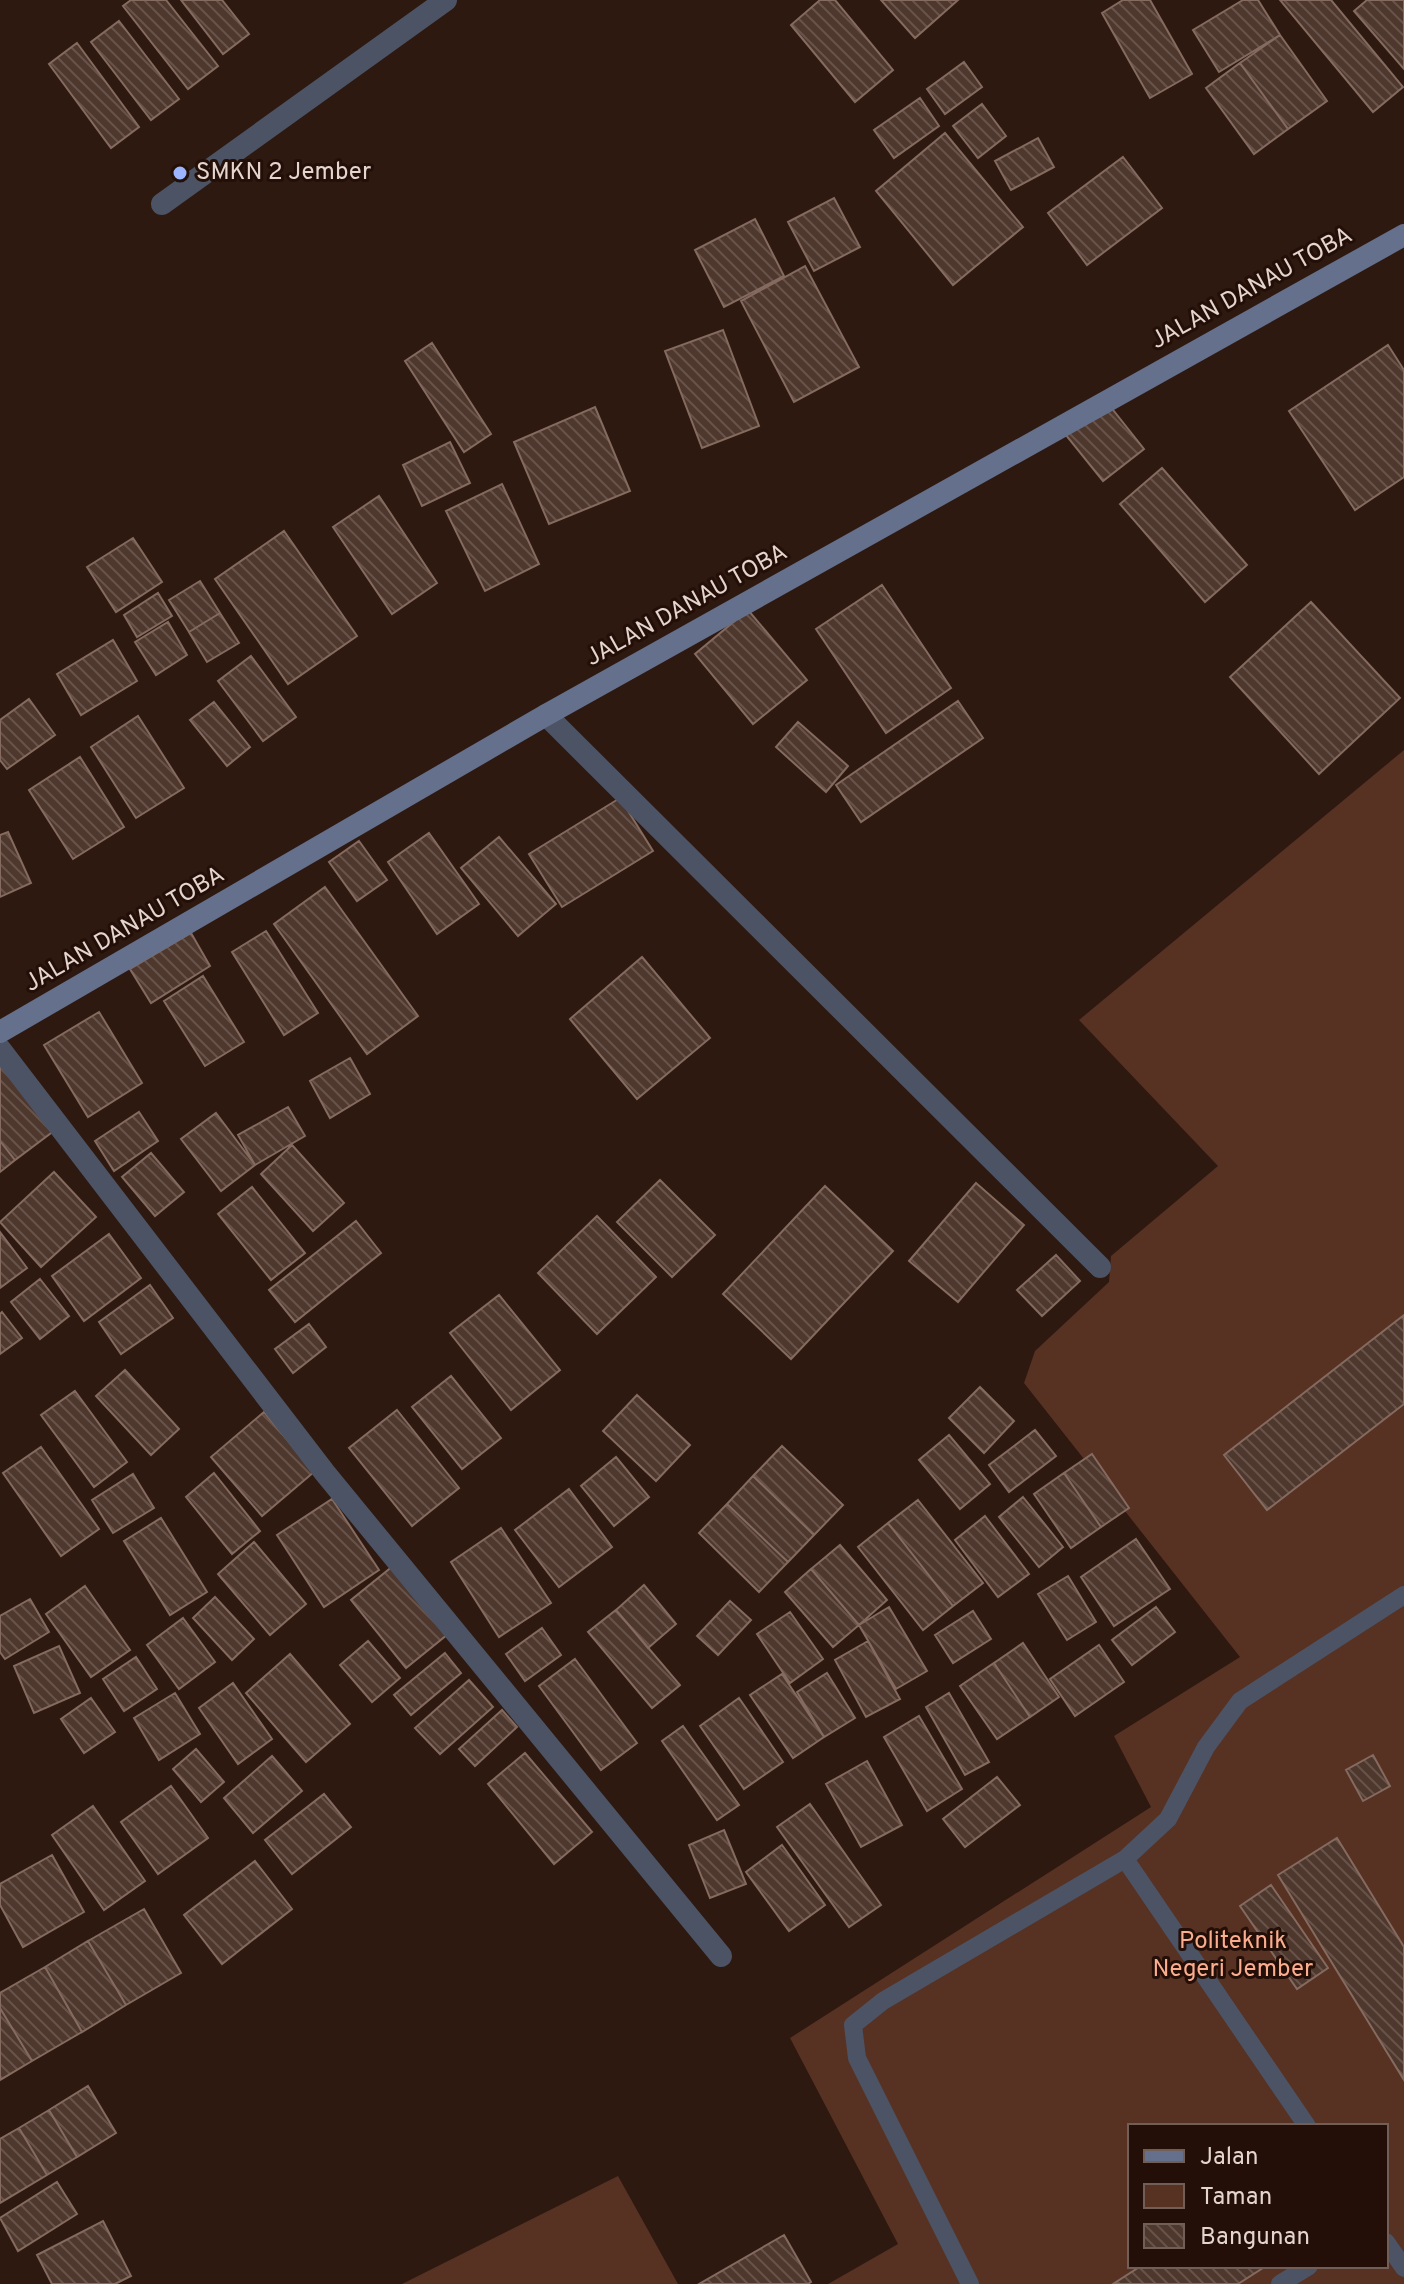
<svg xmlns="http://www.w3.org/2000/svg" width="1404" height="2284" viewBox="0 0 1404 2284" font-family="Overpass,sans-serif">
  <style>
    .green { fill: #573122; fill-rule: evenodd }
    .building { fill: url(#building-back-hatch); stroke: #846a5f; stroke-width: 2 }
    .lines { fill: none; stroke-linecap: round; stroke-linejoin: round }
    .service { stroke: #4c5365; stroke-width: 18 }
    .minor { stroke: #4c5365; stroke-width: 22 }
    .secondary { stroke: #65708d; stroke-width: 22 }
    .poi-dot { fill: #9cb4fd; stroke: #230f07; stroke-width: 3 }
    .labels { text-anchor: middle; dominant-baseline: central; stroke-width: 6; stroke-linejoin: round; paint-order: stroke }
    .poi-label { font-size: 24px; fill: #e4d5cf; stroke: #230f07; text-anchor: start }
    .street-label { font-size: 24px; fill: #e4d5cf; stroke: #230f07 }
    .park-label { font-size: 24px; fill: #fbae8f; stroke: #230f07 }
  </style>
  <defs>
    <pattern id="building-back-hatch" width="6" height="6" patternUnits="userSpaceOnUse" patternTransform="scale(2)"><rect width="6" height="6" fill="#4e372d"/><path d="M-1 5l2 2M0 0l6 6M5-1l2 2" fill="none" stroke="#67534a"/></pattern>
  </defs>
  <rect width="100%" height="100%" fill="#2d1910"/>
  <path class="green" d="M1404,750v1534h-576l70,-40 -108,-206 361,-231 -37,-71 126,-79 -216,-274 11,-32 74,-69 2,-26 107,-90 -139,-146zM1130,2126h256v140h-256z
    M618,2176l60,108h-276z"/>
  <path class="building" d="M131,0h35l52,66 -30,23 -65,-83z
    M181,0h41l27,34 -26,20z
    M820,0h15l58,70 -38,32 -64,-77z
    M881,0h77l-43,38z
    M1123,0h27l42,74 -42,24 -48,-85z
    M1243,0h15l22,35 -61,37 -26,-42z
    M1280,0h51l72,87 -30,25z
    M1367,0h37v69l-50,-58z
    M119,21l60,78 -28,21 -60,-78z
    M1280,35l47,66 -39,28 -48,-66z
    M77,43l62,84 -28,21 -62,-84z
    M964,62l18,25 -37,27 -18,-25z
    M1240,63l48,66 -34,25 -48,-66z
    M920,98l19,28 -45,32 -20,-28z
    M982,104l24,32 -28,22 -25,-32z
    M945,133l78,94 -70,58 -77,-94z
    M1038,138l16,29 -43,23 -16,-29z
    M1123,157l39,51 -75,57 -39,-52z
    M834,198l26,49 -46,24 -26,-49z
    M755,219l29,57 -60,31 -29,-57z
    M805,266l54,101 -65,35 -53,-101z
    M723,330l36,96 -57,22 -37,-97z
    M432,343l59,91 -27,18 -59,-91z
    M1388,345l16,25v107l-49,33 -66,-99z
    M1106,401l38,48 -41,32 -38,-47z
    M595,407l35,84 -81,33 -35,-82z
    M450,442l20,41 -48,23 -19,-41z
    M1162,468l85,97 -42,37 -85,-98z
    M502,484l37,80 -54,27 -39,-80z
    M379,496l58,87 -45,31 -59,-87z
    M284,531l73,105 -69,48 -73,-105z
    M133,538l29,44 -46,30 -29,-45z
    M200,581l20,32 -31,19 -20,-32z
    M882,585l69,103 -65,45 -70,-104z
    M158,593l14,23 -35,21 -13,-22z
    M1311,602l89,96 -81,76 -89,-97z
    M748,610l59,70 -54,44 -58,-70z
    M220,613l19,30 -32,19 -18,-30z
    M168,622l19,33 -31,20 -21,-33z
    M113,640l24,41 -56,34 -24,-41z
    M251,656l45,61 -33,24 -45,-60z
    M29,699l26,36 -48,34 -7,-9v-40z
    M958,701l25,37 -122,84 -25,-37z
    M214,702l36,45 -23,19 -37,-46z
    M138,716l46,72 -48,30 -45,-71z
    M798,722l50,44 -22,26 -50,-45z
    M80,757l44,70 -51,32 -44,-69z
    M620,798l33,53 -91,56 -33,-53z
    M8,832l23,51 -31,14v-62z
    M429,833l50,71 -42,30 -49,-72z
    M499,837l57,67 -38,32 -57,-68z
    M359,841l28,39 -30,21 -28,-39z
    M325,887l93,129 -51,38 -93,-130z
    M266,931l52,82 -34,22 -52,-83z
    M191,933l19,33 -59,37 -21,-34z
    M642,957l68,81 -73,61 -67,-80z
    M203,976l41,66 -39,24 -41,-65z
    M99,1012l43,71 -54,34 -44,-72z
    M350,1058l20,36 -40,24 -20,-37z
    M0,1063l55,67 -40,30 -15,-19z
    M288,1107l17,29 -50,29 -17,-30z
    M139,1112l19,29 -44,30 -19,-30z
    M216,1113l39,52 -34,26 -40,-52z
    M0,1141l15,19 -15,12z
    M292,1145l52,58 -31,28 -52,-57z
    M151,1153l33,39 -29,24 -33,-39z
    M54,1172l42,45 -55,50 -41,-45z
    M660,1180l55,55 -43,42 -55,-55z
    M976,1183l48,42 -66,77 -49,-41z
    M825,1186l68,65 -102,108 -68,-65z
    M252,1187l53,66 -34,27 -53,-66z
    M597,1216l59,61 -59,57 -59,-61z
    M356,1221l25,32 -86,69 -26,-32z
    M0,1232l27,36 -27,20z
    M109,1234l32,44 -57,43 -32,-45z
    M1056,1255l24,26 -38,35 -25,-26z
    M40,1279l29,37 -29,23 -29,-37z
    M150,1285l23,33 -52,36 -22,-32z
    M499,1295l61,75 -49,40 -61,-77z
    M2,1312l20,26 -22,16v-40z
    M1404,1315v89l-137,106 -43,-55z
    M309,1324l17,23 -33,26 -18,-24z
    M125,1370l54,59 -28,26 -55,-59z
    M451,1376l50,62 -39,31 -50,-62z
    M980,1387l34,34 -30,32 -35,-35z
    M75,1391l52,71 -33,25 -53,-72z
    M637,1395l53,50 -34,36 -53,-50z
    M397,1410l62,78 -47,38 -63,-78z
    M264,1412l50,60 -52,44 -51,-59z
    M1035,1430l21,26 -47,36 -20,-27z
    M949,1435l41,49 -30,25 -41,-49z
    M782,1446l61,59 -29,30 -61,-59z
    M41,1447l58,82 -38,27 -58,-83z
    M1092,1454l37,54 -28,19 -37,-54z
    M616,1457l33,40 -35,29 -33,-40z
    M214,1473l46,58 -28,23 -46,-57z
    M1064,1473l37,54 -30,21 -37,-54z
    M133,1474l21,34 -41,25 -21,-33z
    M753,1476l61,59 -26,27 -61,-58z
    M569,1489l43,58 -53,40 -44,-57z
    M1023,1497l40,50 -24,20 -40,-50z
    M332,1499l47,71 -55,37 -47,-72z
    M918,1500l65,83 -30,23 -65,-83z
    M727,1504l61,58 -29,30 -60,-59z
    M985,1516l44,58 -31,23 -43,-57z
    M161,1518l46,74 -37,23 -46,-74z
    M888,1523l65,83 -30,24 -65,-83z
    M501,1528l50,75 -52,34 -48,-75z
    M1136,1539l34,50 -56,37 -33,-49z
    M254,1542l52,62 -36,31 -52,-61z
    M840,1545l47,55 -28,25 -48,-56z
    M393,1566l55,68 -42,34 -55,-68z
    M811,1569l48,56 -26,22 -48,-55z
    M1068,1576l28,46 -29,18 -29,-46z
    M644,1585l32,39 -28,24 -32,-38z
    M85,1586l45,64 -39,27 -45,-63z
    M215,1597l39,42 -22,21 -39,-42z
    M30,1599l19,33 -44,27 -5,-7v-36z
    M730,1601l21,19 -33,35 -21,-19z
    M889,1607l38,64 -31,18 -37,-64z
    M1156,1607l19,25 -43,33 -20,-25z
    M616,1610l64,75 -28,23 -64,-76z
    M973,1611l18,28 -38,24 -18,-28z
    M790,1612l33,47 -33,24 -33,-49z
    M183,1618l32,44 -36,27 -32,-44z
    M542,1628l19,27 -36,26 -19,-27z
    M368,1641l32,37 -28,24 -32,-37z
    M868,1641l32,58 -34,18 -31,-57z
    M1023,1643l36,54 -29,20 -36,-54z
    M1099,1645l25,37 -49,34 -25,-37z
    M59,1646l21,47 -46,20 -20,-47z
    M445,1653l16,20 -50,42 -17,-20z
    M290,1654l60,70 -44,38 -60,-69z
    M136,1657l21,32 -33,22 -21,-32z
    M575,1659l62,84 -36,27 -62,-84z
    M994,1663l36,54 -33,22 -37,-53z
    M827,1673l28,45 -31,19 -27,-45z
    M782,1674l42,63 -31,21 -43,-63z
    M469,1680l24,27 -53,47 -25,-26z
    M233,1683l39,56 -34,25 -39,-56z
    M175,1693l25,41 -41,26 -25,-42z
    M949,1693l40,69 -24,13 -39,-68z
    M91,1698l24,34 -31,21 -23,-34z
    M739,1698l44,64 -39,27 -44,-63z
    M502,1710l15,17 -42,39 -16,-17z
    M919,1716l43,73 -35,22 -43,-74z
    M683,1726l56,79 -22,15 -55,-79z
    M196,1749l28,33 -23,20 -28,-33z
    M525,1753l67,79 -38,32 -66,-80z
    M1373,1755l17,31 -27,15 -17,-31z
    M272,1756l30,35 -49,42 -29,-35z
    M867,1761l35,64 -41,22 -35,-63z
    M997,1777l23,28 -55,42 -22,-28z
    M171,1786l37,52 -50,36 -37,-52z
    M324,1794l27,33 -59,47 -27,-34z
    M810,1804l71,101 -32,22 -72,-100z
    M93,1806l52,75 -41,29 -52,-75z
    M724,1830l22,54 -36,14 -21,-53z
    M1337,1838l67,109v133l-126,-205z
    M782,1845l43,60 -36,26 -43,-59z
    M52,1855l32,57 -61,35 -23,-42v-21z
    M255,1861l37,48 -70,55 -38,-49z
    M1271,1885l57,83 -31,21 -57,-83z
    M144,1909l37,64 -55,32 -38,-64z
    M88,1941l38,64 -44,27 -37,-65z
    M45,1967l37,65 -50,29 -32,-53v-15z
    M0,2008l32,53 -32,19z
    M88,2086l28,47 -39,24 -28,-47z
    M49,2110l28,47 -30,18 -28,-47z
    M19,2128l28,47 -47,28v-64z
    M57,2182l20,32 -59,37 -18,-33z
    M103,2221l28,55 -16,8h-63l-15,-29z
    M784,2235l27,47 -3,2h-109z
    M1141,2266h125l-28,18h-125z"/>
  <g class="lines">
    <path class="service" d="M1125,1859l182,267
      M1386,2242l18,26
      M970,2284l-113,-226 -4,-33 30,-24 242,-142 43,-40 38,-72 34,-46 164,-106
      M1280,2284l29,-18"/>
    <path class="minor" d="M162,204l284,-204
      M546,715l554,552
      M0,1049l325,424 396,483"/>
    <path class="secondary" d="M0,1032l546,-317 858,-480"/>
  </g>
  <circle class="poi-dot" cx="180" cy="173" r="8"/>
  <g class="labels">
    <g class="poi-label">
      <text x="196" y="173">SMKN 2 Jember</text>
    </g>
    <g class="street-label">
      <text transform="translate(1252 289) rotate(-29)">JALAN DANAU TOBA</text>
      <text transform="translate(687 606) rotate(-29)">JALAN DANAU TOBA</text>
      <text transform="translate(125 930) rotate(-30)">JALAN DANAU TOBA</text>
    </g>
    <g class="park-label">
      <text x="1233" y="1942">Politeknik<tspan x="1233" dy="28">Negeri Jember</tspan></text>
    </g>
  </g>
  <rect x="1128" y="2124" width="260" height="144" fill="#230f07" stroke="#705e57" stroke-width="2"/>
  <rect x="1144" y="2150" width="40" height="12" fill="#65708d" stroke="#705e57" stroke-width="2"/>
  <text x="1200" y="2164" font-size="24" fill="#e4d5cf">Jalan</text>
  <rect x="1144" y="2184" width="40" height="24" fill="#573122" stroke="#705e57" stroke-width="2"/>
  <text x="1200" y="2204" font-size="24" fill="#e4d5cf">Taman</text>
  <rect x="1144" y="2224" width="40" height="24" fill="url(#building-back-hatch)" stroke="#705e57" stroke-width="2"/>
  <text x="1200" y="2244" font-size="24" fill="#e4d5cf">Bangunan</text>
</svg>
